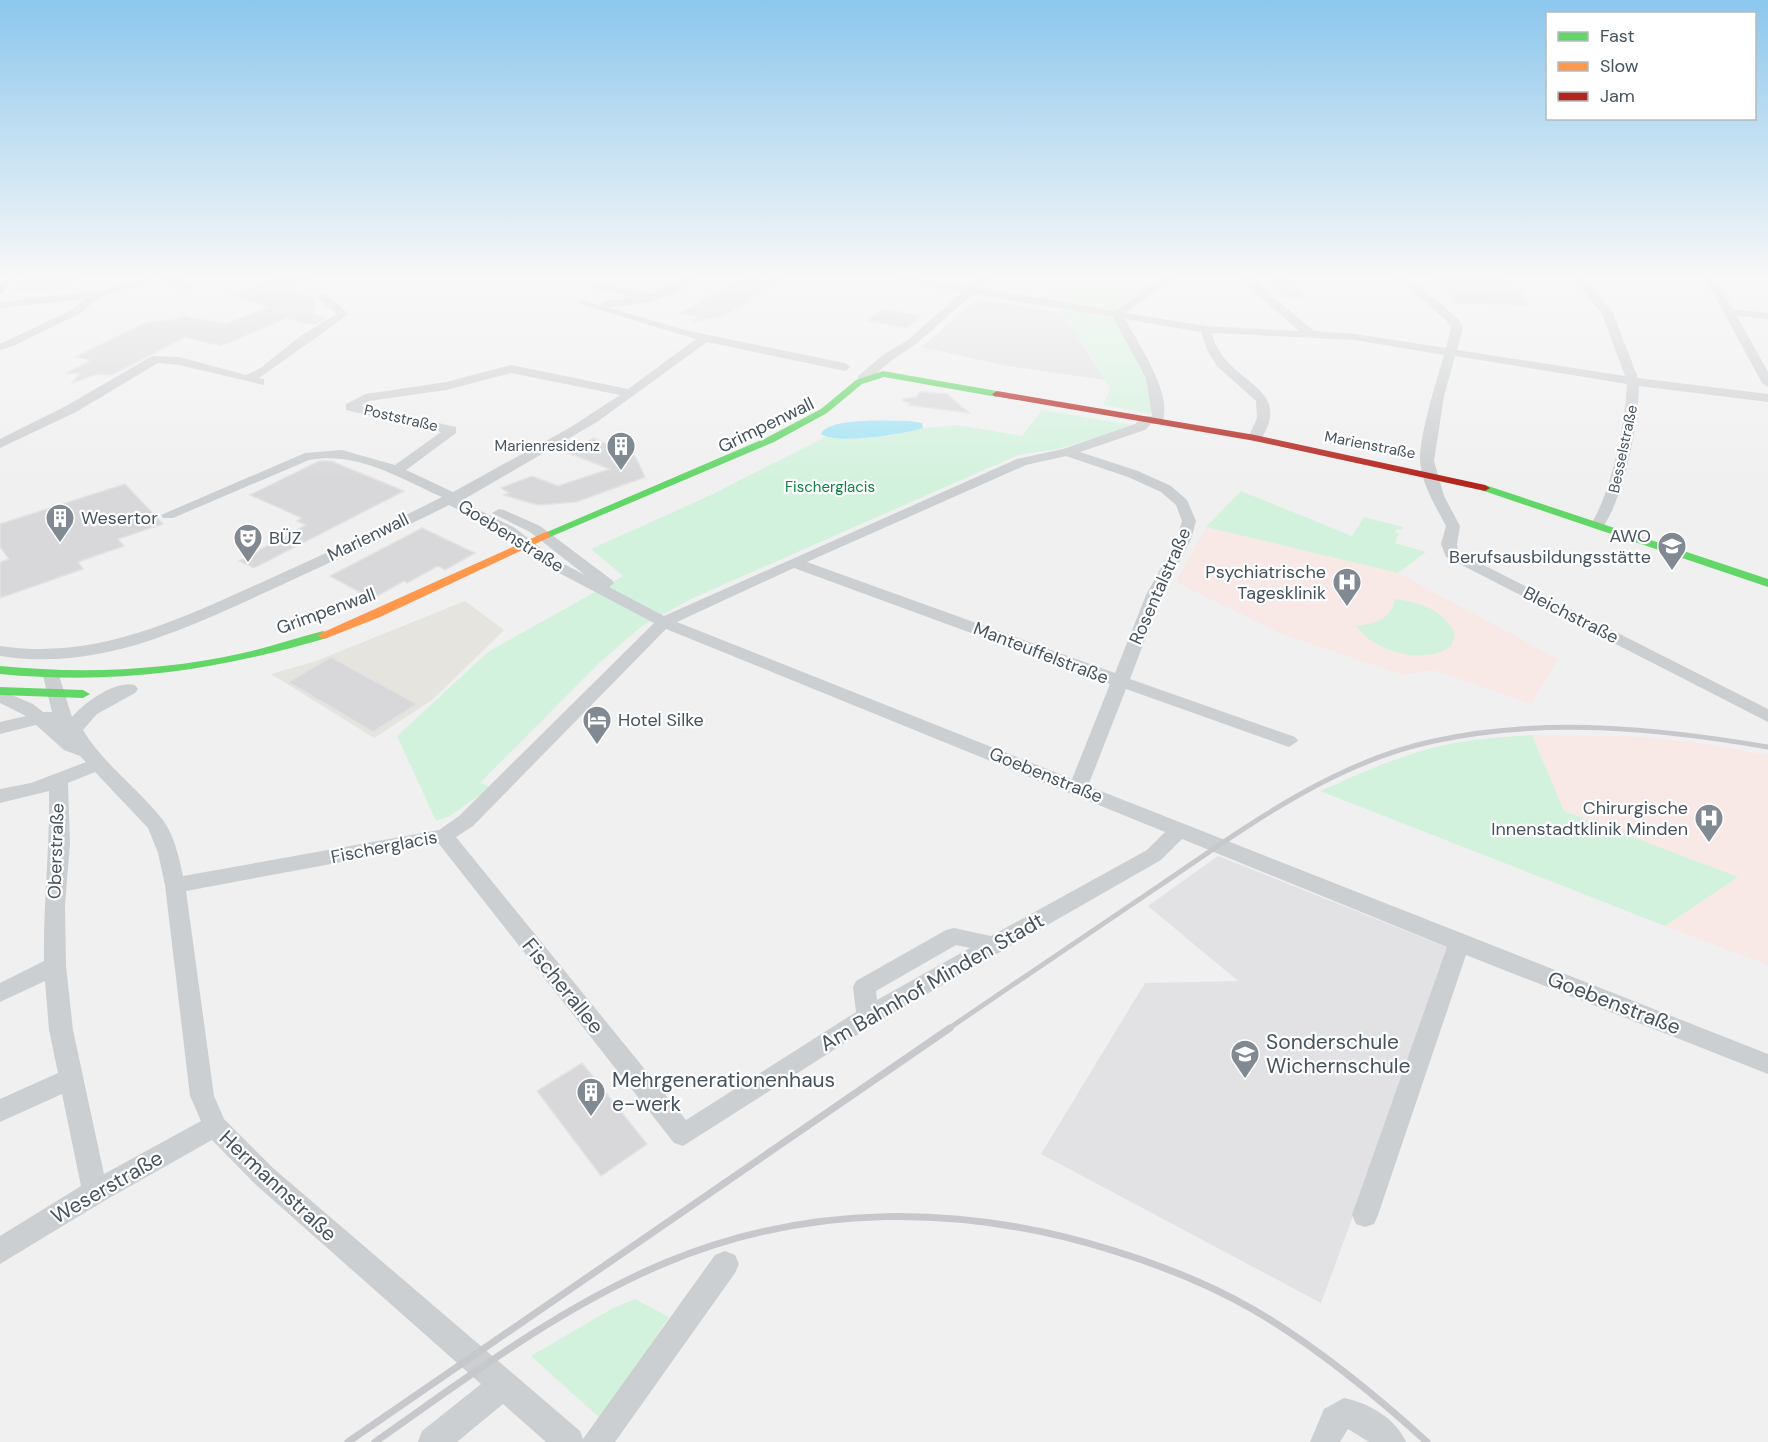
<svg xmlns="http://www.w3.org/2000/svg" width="1768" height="1442" viewBox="0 0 1768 1442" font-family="'DM Sans',sans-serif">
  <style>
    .commercial { fill: #e6e4de }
    .education { fill: #e2e1e3 }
    .medical { fill: #f8e8e6 }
    .green { fill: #d3f2de }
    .water { fill: #a3e3f4 }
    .building { fill: #d8d8db; stroke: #e2e2e3; stroke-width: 1.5 }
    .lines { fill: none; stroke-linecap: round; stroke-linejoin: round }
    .street { fill: #cccfd1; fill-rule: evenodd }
    .fast { fill: #63d668; fill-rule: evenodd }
    .slow { fill: #ff974d; fill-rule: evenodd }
    .jam { fill: #b3261e; fill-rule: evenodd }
    .rail-far1 { stroke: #c6c8cb; stroke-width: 5 }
    .rail { stroke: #c6c8cb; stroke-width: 7 }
    .labels { text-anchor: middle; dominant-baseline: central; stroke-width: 4.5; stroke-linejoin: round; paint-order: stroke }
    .far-street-label { font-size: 15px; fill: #45535f; stroke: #fff }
    .far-poi-label { font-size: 15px; fill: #45535f; stroke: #fff; text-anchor: end }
    .far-park-label { font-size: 15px; fill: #0d8348; stroke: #fff }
    .street-label { font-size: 18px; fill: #45535f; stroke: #fff }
    .poi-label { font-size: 18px; fill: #45535f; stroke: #fff; text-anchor: start }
    .near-street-label { font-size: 21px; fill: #45535f; stroke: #fff }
    .near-poi-label { font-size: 21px; fill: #45535f; stroke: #fff; text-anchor: start }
  </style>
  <rect width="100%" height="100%" fill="#f1f0f0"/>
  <path class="commercial" d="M465,601l39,29 -72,70 -58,38 -103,-64 45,-13z"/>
  <path class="education" d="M976,299l87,14 42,67 -98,-14 -85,-19z
    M1218,856l233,93 -130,354 -280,-149 104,-171 93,-2 -90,-75z"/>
  <path class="medical" d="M1206,527l192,46 160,86 -27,45 -98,-34 -30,5 -121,-41 -106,-52z
    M1532,735l92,1 70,6 74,13v210l-103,-39 72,-49 -173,-66z"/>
  <path class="green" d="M1067,278h93l-43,29v7l32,62 2,38 -48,-9 7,-16 -19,-34 -41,-58z
    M1042,410l96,16 -81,23 -39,6 -325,143 -51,28 -43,37 -119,120 11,4 -41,29 -14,5 -39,-85 91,-84 135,-76 -32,-27 120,-54 114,-58 26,2 37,-3 35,-8 34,-3 65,11z
    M1241,491l111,45 12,-19 39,10 -1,3 -5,-1 -2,4 4,1 -4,9 31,9 -28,21 -192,-46z
    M1395,599c24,3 51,11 60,36l-4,11c-26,20 -77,6 -95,-20 18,-2 36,-7 39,-27z
    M1532,735l32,76 174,66 -73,49 -345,-135c38,-17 76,-34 116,-44 31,-8 64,-10 96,-12z
    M635,1299l34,18 -68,102 -70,-63 82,-48z"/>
  <path class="water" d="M910,421l12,2 1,5c-19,6 -86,17 -102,6 7,-17 72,-13 89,-13z"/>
  <path class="building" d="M22,278h52l1,10 -61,5z
    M275,278h38l-25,11 28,10 -3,14 13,5 -10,6h-11l-18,-6 -66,28 -36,-9 -73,38 -14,-1 -26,9 8,-10 -15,1 26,-14 -16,-3 72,-35 27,-2 8,-4 44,8 43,-17 -38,-13z
    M745,278h40l-35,21 3,1 -28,15 -32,7 5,-6 -20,-2z
    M1272,278h21l11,20h-22z
    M1437,278h71l23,27 -74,-1z
    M883,309l38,7 -15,12 -38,-7z
    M920,392l27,2 22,19 -60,-8 2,-2 -8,-2v-2l13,-2z
    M593,438l42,18 10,21 -69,25 -39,3 -33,-10 5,-2 -8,-5 31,-12 26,10 52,-17 -42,-16z
    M319,461h12l73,30 -150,77 -15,-7 67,-36 -9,-4 5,-3 -52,-23z
    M125,484l38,40 -45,15 6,7 -46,16 5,7 -83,29v-36l9,-3 -9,-12v-23z
    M422,528l53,25 -30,17 -7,-4 -31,17 -3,-2 -32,18 -42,-23z
    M331,657l86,47 -44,28 -85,-50z
    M582,1063l65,81 -46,32 -64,-85z"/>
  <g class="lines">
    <path class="street" d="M145,278l7,3 -52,16 -21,17 -66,32 -13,4v-6l71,-34 13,-11 -84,9v-6l106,-12z
      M176,278l18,9 -5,3 -36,-11z
      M684,278h13c-22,22 -60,28 -90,29l82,24 156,32 6,4 -6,4 -138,-29 -110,80 -136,79 54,27 41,32 29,15 -55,-43 -38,-19 7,-4 5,1 36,16 72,54 2,3 -5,4 55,29 353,-157 46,-10 72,-25 9,-8h8l-6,-38 -33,-61 -140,-23 -57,50 -24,16 -26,22h-8v-6l26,-22 24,-14 54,-48 -71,-14h26l51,9 9,-9h12l-10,10 136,23 46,-33h12l-47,35 80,13 93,5 -60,-53h12l63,53 41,3 91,14 5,-20 -4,-7 -49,-43h12l48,41 5,9 -6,22 168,26 -23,-62 -29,-36h11l29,35 25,65 130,16v8l-129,-16c-1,40 -14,108 -36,141l-5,1 -7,-4c21,-33 34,-100 36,-140l-172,-28 -11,40 -10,65 10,35 16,30 -3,18 1,8 310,157v13l-322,-165 -5,-13 5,-18c-10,-19 -25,-43 -26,-66 0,-27 16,-78 24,-105l-89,-15 -143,-7c12,53 85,50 48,108l-5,1 -7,-4 9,-20 -1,-17 -39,-35 -10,-16 -6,-18 -76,-13c13,24 51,79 36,105h-10l-6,6 -65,22 58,19 33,15 16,14 9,21 -5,18 -29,56 -32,84 165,58 3,4 -9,6 -6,-2 -157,-56 -38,97 680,268v20l-302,-119 -88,260 -4,9 -9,3 -9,-3 -4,-9 95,-268 -265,-108 -21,21 -285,163 -193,123 -9,-3 -235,-299 -253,47 28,205 10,23 49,49 307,263 3,8 132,-184 10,-4 10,4 4,9 -4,9 -120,169h-69l-43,-38 -46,38h-39l4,-11 59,-47 -226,-200 -43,-44 -108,61 -104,63v-28l81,-50 -19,-92 -62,28v-23l58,-26 -9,-43 -4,-49 -45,21v-19l44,-22c-1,-57 6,-113 5,-170l-49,12v-14l31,-6 55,-21 -6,-6 -16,-6 -28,-25 -36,9v-12l26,-6 -26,-13v-13l33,14 10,8h9l-9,-36 3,-4h12l14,45c12,-14 43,-37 63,-32l3,4 -3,4 -38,21 -14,16c21,35 55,58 80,90 11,15 16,37 20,56l256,-46 20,-14 195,-193 -108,-57 -41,-32 -56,-29c-57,29 -116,56 -174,83 -88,40 -176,84 -275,68v-10c98,15 182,-28 269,-67 58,-26 116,-53 173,-82 -43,-19 -84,-46 -133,-37l-136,58h-10l-2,-3 144,-62 37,-3 53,15 46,-33 -95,-22v-6l20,-10 80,-12 65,-17 117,24 68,-50 -120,-36 5,-3 18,5 5,-4 33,-3 -49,-12 -1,-2 5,-3 59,13zM511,373l109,22 -49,32 -118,65 -47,-22 50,-37v-6l-95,-21 8,-5 77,-11zM1066,456l62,21 33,15 15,13 6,16 -5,18 -31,56 -31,78 -308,-111 219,-97zM794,568l316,116 -38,95 -395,-157zM666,629l499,203 -18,18 -156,86 -37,-8 -8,2 -90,51 -3,6 3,25 -170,108 -230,-283 17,-11zM95,772l53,56 10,25 7,32 25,211 11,25 -97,53 -31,-144 -7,-64 -1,-61 5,-61 -2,-61zM956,945l14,3 -93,52 -1,-9z
      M1705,278h10l18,31 35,4v6l-31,-3 31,56v15l-6,-4z
      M318,295h8l23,19 -90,64 5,1v6l-85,-20 -21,-2 -82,49 -76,36v-9l66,-33 86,-50 27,1 67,18 13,-6 43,-34 34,-21 -18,-15z
      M1344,1398c24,5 52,20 62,44h-37l-21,-13 -8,13h-30l14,-33z"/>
    <path class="fast" d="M4,278h8l-9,15h-3v-8z
      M883,371l114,20 5,3 -5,3 -113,-20 -22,7 -35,29 -53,29 -224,95 -4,1 -6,-3 226,-97 55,-29 35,-29z
      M1485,485l283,94v8l-287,-97v-4z
      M323,631l6,4 -2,3c-113,33 -209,47 -327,36v-8c82,8 162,5 243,-13 27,-6 53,-15 80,-22z
      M0,687l83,3 7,4 -7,4 -83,-3z"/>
    <path class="slow" d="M546,532l4,1v4l-170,80 -53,21 -4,1 -6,-4z"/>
    <path class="jam" d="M997,391l258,44 230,50 5,3 -5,3 -230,-50 -261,-45 -2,-2z"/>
    <path class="rail-far1" d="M948,1029c70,-48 140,-95 211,-143 84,-57 174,-124 275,-145 112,-24 222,-13 334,6"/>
    <path class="rail" d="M348,1442l602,-414
      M375,1442c93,-65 185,-135 290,-179 143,-60 296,-59 443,-14 50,15 101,35 146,61 63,37 119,83 173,132"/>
  </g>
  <linearGradient id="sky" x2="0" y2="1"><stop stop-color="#8cc7ed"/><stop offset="0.58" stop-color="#f9f8f8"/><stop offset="1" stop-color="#f9f8f8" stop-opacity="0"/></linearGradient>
  <rect width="1768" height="480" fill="url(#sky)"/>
  <defs>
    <g id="building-pin" transform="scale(1.5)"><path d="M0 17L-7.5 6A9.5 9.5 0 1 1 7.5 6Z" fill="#818a92" stroke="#fff"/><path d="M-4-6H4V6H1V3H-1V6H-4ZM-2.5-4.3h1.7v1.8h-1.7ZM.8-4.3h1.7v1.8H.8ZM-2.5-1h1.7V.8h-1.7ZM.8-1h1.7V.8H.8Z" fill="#fff"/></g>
    <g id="theatre-pin" transform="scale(1.5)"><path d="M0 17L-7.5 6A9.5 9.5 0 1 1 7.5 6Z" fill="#818a92" stroke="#fff"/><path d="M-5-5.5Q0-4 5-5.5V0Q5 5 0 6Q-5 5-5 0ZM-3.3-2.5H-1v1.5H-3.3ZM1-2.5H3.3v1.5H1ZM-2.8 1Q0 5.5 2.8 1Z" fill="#fff"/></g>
    <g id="university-pin" transform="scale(1.5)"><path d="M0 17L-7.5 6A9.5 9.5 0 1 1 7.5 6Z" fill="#818a92" stroke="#fff"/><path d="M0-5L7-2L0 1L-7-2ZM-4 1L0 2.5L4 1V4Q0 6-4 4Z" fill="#fff"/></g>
    <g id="hospital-pin" transform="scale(1.5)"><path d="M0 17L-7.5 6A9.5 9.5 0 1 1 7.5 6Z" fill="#818a92" stroke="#fff"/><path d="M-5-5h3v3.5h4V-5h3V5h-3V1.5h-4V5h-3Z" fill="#fff"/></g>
    <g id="hotel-pin" transform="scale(1.5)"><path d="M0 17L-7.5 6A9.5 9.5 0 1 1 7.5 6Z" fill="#818a92" stroke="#fff"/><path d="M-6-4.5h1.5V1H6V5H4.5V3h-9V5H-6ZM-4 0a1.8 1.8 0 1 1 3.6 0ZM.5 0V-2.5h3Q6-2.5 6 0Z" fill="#fff"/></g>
    <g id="school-pin" transform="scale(1.5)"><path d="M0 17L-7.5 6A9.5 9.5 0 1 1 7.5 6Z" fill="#818a92" stroke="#fff"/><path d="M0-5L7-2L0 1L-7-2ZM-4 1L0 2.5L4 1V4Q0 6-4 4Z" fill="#fff"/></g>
  </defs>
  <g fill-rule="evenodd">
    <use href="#building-pin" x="621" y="446"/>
    <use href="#building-pin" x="60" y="518"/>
    <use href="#theatre-pin" x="248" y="538"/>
    <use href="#university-pin" x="1672" y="546"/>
    <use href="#hospital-pin" x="1347" y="582"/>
    <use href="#hotel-pin" x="597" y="720"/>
    <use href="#hospital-pin" x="1709" y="818"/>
    <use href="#school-pin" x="1245" y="1054"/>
    <use href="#building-pin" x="591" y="1092"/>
  </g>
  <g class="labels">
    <g class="far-street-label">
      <text transform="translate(401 418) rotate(13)">Poststraße</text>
      <text transform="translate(1370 445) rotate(11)">Marienstraße</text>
      <text transform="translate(1623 449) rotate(-78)">Besselstraße</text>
    </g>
    <g class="far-poi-label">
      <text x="600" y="446">Marienresidenz</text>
    </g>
    <g class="far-park-label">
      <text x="830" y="487">Fischerglacis</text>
    </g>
    <g class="street-label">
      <text transform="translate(766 425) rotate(-26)">Grimpenwall</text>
      <text transform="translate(511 536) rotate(32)">Goebenstraße</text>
      <text transform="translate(368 537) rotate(-26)">Marienwall</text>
      <text transform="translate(1160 586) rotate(-66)">Rosentalstraße</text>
      <text transform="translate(326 611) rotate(-20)">Grimpenwall</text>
      <text transform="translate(1571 615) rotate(27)">Bleichstraße</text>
      <text transform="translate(1041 653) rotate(21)">Manteuffelstraße</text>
      <text transform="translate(1046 775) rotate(22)">Goebenstraße</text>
      <text transform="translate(384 847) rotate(-11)">Fischerglacis</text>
      <text transform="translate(56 851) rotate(-88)">Oberstraße</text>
    </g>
    <g class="poi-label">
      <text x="81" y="518">Wesertor</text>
      <text x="1651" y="536" text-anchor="end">AWO<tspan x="1651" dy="21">Berufsausbildungsstätte</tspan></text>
      <text x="269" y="538">BÜZ</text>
      <text x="1326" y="572" text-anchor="end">Psychiatrische<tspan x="1326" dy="21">Tagesklinik</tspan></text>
      <text x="618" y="720">Hotel Silke</text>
      <text x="1688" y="808" text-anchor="end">Chirurgische<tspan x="1688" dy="21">Innenstadtklinik Minden</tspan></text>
    </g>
    <g class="near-street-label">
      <text transform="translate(932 982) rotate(-30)">Am Bahnhof Minden Stadt</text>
      <text transform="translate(563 986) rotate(51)">Fischerallee</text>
      <text transform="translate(1614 1003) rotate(21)">Goebenstraße</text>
      <text transform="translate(278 1186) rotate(43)">Hermannstraße</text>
      <text transform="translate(107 1187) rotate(-30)">Weserstraße</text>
    </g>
    <g class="near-poi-label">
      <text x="1266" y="1042">Sonderschule<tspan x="1266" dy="24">Wichernschule</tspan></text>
      <text x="612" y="1080">Mehrgenerationenhaus<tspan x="612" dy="24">e-werk</tspan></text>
    </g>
  </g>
  <rect x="1546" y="12" width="210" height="108" fill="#ffffff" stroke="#b5babf" stroke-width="1.5"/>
  <rect x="1558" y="32" width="30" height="9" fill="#63d668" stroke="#b5babf" stroke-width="1.5"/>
  <text x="1600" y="42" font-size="18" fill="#45535f">Fast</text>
  <rect x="1558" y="62" width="30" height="9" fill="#ff974d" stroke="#b5babf" stroke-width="1.5"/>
  <text x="1600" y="72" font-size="18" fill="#45535f">Slow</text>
  <rect x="1558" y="92" width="30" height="9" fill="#b3261e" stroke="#b5babf" stroke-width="1.5"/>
  <text x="1600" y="102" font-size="18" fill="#45535f">Jam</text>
</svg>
